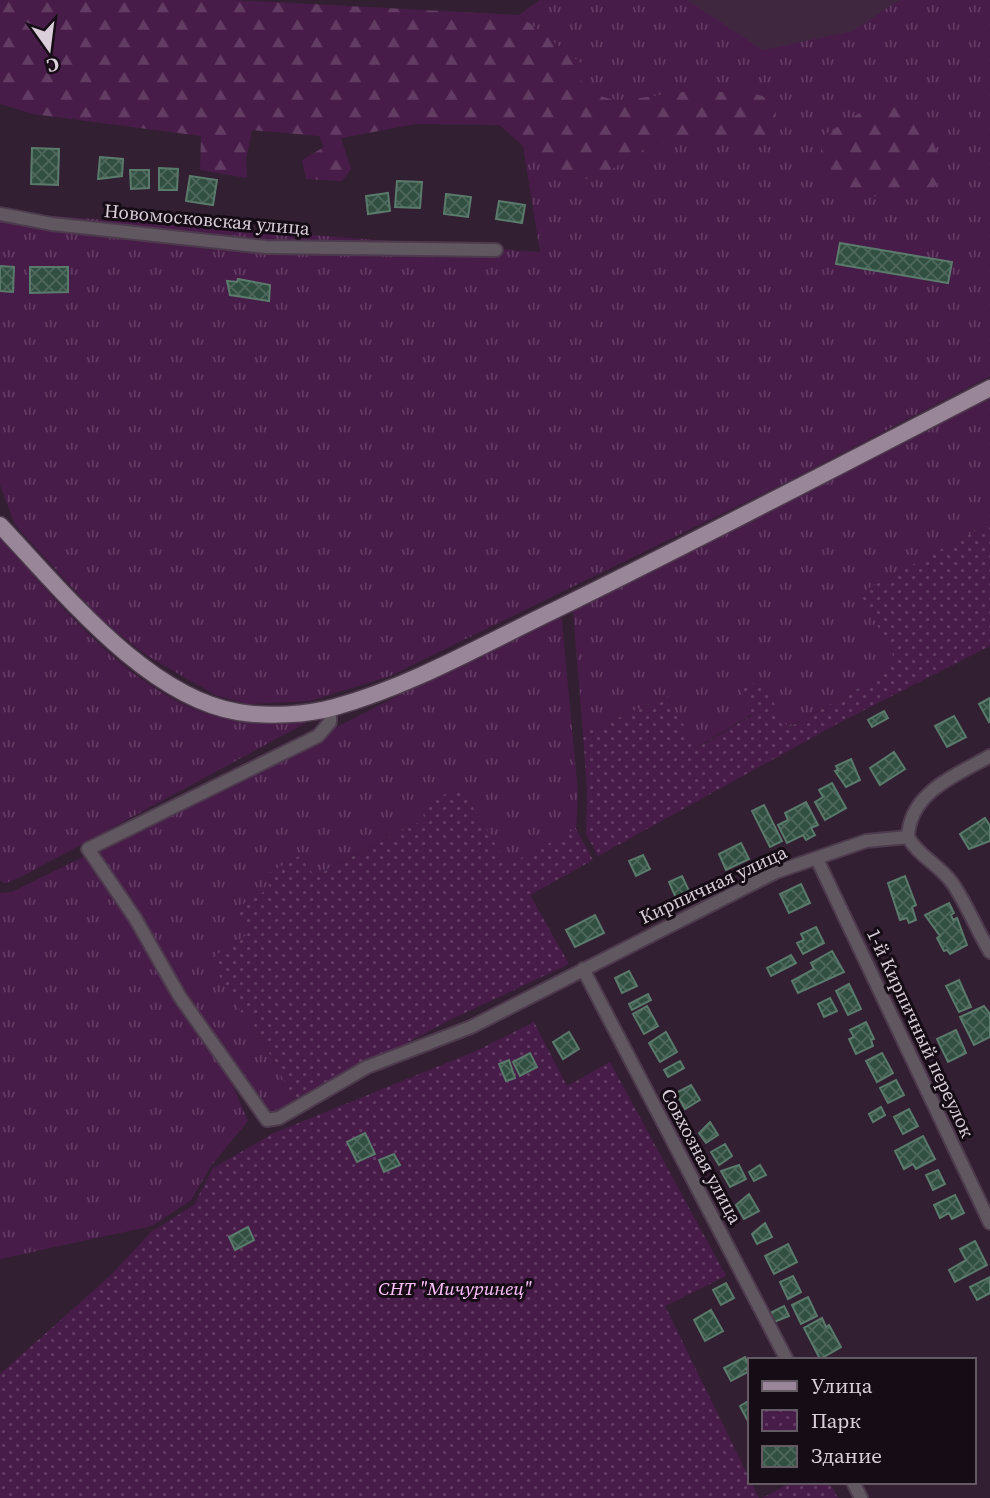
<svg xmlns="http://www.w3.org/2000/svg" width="990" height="1498" viewBox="0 0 990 1498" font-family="'Source Serif 4',serif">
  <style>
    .built { fill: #3f283f }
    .grass { fill: url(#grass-tufts) }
    .forest { fill: url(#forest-firs) }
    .park { fill: url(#park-dots) }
    .building { fill: url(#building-cross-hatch); stroke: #5a7a6b; stroke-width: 2 }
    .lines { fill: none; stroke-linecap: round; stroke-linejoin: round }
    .minor-casing { stroke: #4d3b4d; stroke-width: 16 }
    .major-casing { stroke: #4d3b4d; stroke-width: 19 }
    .minor { stroke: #605760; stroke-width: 12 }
    .major { stroke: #9a8699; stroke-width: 16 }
    .labels { text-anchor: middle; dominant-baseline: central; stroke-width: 6; stroke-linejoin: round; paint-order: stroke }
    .street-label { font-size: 19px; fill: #daceda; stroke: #150c15 }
    .park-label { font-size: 19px; font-style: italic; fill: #ffc2fe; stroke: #150c15 }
  </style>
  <defs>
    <pattern id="grass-tufts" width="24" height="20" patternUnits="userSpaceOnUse" patternTransform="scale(1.75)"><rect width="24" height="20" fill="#481c49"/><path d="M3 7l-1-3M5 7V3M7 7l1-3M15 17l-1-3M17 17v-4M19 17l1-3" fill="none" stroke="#623c63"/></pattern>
    <pattern id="forest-firs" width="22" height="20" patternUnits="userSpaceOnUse" patternTransform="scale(1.75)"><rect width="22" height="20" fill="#481c49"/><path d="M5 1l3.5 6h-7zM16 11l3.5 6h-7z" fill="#623c63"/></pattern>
    <pattern id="park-dots" width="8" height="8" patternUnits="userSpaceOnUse" patternTransform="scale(1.75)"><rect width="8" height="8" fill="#481c49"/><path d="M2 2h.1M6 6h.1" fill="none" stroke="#623c63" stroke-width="1.8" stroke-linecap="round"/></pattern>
    <pattern id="building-cross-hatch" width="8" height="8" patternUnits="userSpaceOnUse" patternTransform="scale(1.75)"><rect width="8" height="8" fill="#325042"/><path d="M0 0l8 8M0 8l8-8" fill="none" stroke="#4f685d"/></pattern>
  </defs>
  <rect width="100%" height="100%" fill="#321f32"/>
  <path class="built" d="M676,0h232l-50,36 -97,20z"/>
  <path class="grass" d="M540,0h147l76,50 90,-19 46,-31h91v376l-205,107 -395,193 -80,25 -63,3 -32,-9 -69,-40 -43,-34 -88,-96 -15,-40v-273l540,40 -17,-106 22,18 47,17 62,-38 115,-6 -80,-46 -70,10 -38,-10 1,-27 -63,-49z
    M990,395v128l-129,70 32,62 -9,19 -97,54 -26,-48 -9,34 -56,34 -29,-52 -84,38 -10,-123z
    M0,538c62,69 150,180 250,184 21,1 44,-3 65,-4l-292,158 -17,7 -6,-2z
    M561,612l17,180 -2,37 -68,37 -48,-80 -35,33 -111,57 -15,-20 -34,20 6,12 -22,46 -39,25 35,59 4,-2 47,86 -25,12h-8l-168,-263z
    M87,855l45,66 42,76 55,80 19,44 -37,45 -20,34 -39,26 -152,33v-366l12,-1z"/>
  <path class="forest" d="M0,0h233l286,15 63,49 -1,27 38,10 70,-10 64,2 20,7 3,14 -6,23 -116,6 -62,38 -48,-17 -45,-39 -83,-1 -75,14 10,31 -9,12 -36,-2 -4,-19 22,-13 -5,-11 -67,-6 -6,30 1,18 -47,-8 1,-34 -168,-22 -33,-10z
    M880,100c45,9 52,35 64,76l-13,15 -86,8 -24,-24v-38z"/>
  <path class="park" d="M990,523v123l-153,78 -239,132 -12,-22 1,-43 -4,-57 84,-38 30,52 55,-33 -11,-26 20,-9 27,48 96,-54 9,-19 -33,-62z
    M460,786l48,79 68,-36 17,31 -63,35 39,69 -119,56 -154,82 -47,-86 -4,2 -36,-59 39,-25 -15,-24 37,-22 -6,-12 35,-20 16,20 110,-57 -4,-11z
    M534,1022l33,64 43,-24 116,214 -61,30 94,192h-759v-124l111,-99 40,-43 43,-27 19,-37 61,-35 202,-82z
    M792,1482h37l9,16h-76z"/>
  <path class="building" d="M32,148l27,1 -1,36 -27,-1z
    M100,157l23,2 -1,17 -24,3z
    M159,168l19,1 -1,21h-18z
    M130,170h19v18l-18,1z
    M190,176l27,4 -4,25 -27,-4z
    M397,181l25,1 -2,26 -25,-1z
    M388,193l2,18 -22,3 -2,-18z
    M446,194l25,3 -3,20 -24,-3z
    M499,201l26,4 -3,18 -26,-4z
    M840,243l112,19 -4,21 -112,-19z
    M0,266l14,1 -1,25 -13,-1z
    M30,267h38v25l-38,1z
    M238,279l32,6 -1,16 -39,-6 -3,-14 10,1z
    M990,698v23l-1,1 -10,-18z
    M884,711l4,7 -16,9 -4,-7z
    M954,716l12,21 -19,10 -12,-21z
    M894,752l11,17 -25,16 -10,-17z
    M851,759l9,21 -14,7 -11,-16 3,-1 -2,-4z
    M832,783l14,25 -21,12 -10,-18 8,-5 -4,-7z
    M806,802l12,23 -7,3 4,7 -9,5 -3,-5 -16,8 -9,-18 10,-5 -3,-7z
    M764,805l18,36 -12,6 -18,-36z
    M985,818l5,8v15l-21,8 -9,-15z
    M741,843l8,16 -23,11 -7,-16z
    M643,855l7,14 -14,7 -7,-15z
    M682,876l7,15 -13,7 -7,-16z
    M905,876l11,29 -4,2 4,13 -7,3 -2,-5 -7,2 -12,-37z
    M801,884l9,19 -21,10 -9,-19z
    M949,903l5,10 -3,2 2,5 4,-2 10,27 -17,9 -3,-4 -3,1 -7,-13 3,-2 -15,-21z
    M595,915l9,18 -29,14 -9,-17z
    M816,927l8,16 -21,11 -6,-11 7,-3 -3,-6z
    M832,951l12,21 -46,21 -6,-12 22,-12 -3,-6z
    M791,955l5,8 -25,13 -4,-8z
    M629,971l8,15 -15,7 -7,-15z
    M959,980l12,27 -12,5 -13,-26z
    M849,984l12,25 -13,6 -12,-24z
    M648,994l3,6 -19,10 -3,-6z
    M830,998l7,13 -13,6 -6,-13z
    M647,1006l11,20 -14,8 -11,-20z
    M984,1006l6,8v23l-16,8 -14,-28z
    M866,1022l8,17 -3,1 2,6 -17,8 -7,-15 5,-2 -4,-7z
    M956,1030l10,23 -18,9 -11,-23z
    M569,1032l10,17 -16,10 -10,-17z
    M666,1032l11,20 -17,10 -11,-19z
    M530,1053l7,14 -17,9 -7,-14z
    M882,1053l11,20 -16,9 -11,-21z
    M509,1060l6,18 -9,3 -7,-17z
    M680,1061l4,7 -16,9 -4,-7z
    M896,1080l8,15 -16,8 -8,-15z
    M691,1085l9,15 -15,9 -9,-16z
    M881,1107l4,8 -12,7 -4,-8z
    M909,1109l9,17 -15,8 -9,-17z
    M710,1122l8,13 -12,8 -7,-10z
    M365,1133l10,21 -18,8 -10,-20z
    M923,1136l12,23 -19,10 -3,-5 -9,5 -9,-18z
    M725,1144l7,12 -13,9 -8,-13z
    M394,1154l6,11 -16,7 -5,-12z
    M739,1165l7,14 -16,8 -9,-16z
    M760,1165l6,10 -12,6 -5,-9z
    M938,1170l7,14 -12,6 -7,-15z
    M749,1194l10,17 -15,8 -8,-14z
    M955,1195l9,18 -12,6 -3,-6 -9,5 -6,-13z
    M765,1223l7,14 -15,7 -5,-10z
    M248,1227l6,13 -19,10 -6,-13z
    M975,1241l12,24 -32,17 -6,-12 17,-10 -6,-11z
    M788,1244l9,18 -23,12 -9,-18z
    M793,1276l8,16 -13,7 -8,-17z
    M990,1277v16l-13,7 -7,-13z
    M726,1283l8,15 -13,7 -8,-15z
    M808,1297l9,19 -16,8 -9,-19z
    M784,1306l5,10 -15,6 -4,-9z
    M711,1310l12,21 -18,10 -11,-21z
    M822,1318l4,9 3,-2 12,22 -21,12 -16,-31z
    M745,1357l5,10 -4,2 2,3 -17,9 -7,-13z
    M750,1400v25l-10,-19z"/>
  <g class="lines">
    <g class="minor-casing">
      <path id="minor" d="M0,214l52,10 214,23 230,3
        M330,709v13l-12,14 -230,113 47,69 45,79 87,123 12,-2 88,-51 104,-40 305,-155 90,-31 42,-4c2,-45 47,-61 82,-81
        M908,837c10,19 33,29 45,47 14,21 24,46 37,68
        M817,859l173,364
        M583,969l204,391
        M853,1482l8,16"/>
    </g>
    <g class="major-casing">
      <path id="major" d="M0,525c61,64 146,172 238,187 29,5 69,3 97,-5 76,-21 147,-62 218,-96 147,-72 292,-148 437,-223"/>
    </g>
    <use href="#minor" class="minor"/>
    <use href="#major" class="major"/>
  </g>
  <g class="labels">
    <g class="street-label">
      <text transform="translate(207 219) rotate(5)">Новомосковская улица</text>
      <text transform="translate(713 884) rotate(-25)">Кирпичная улица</text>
      <text transform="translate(921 1033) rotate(65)">1-й Кирпичный переулок</text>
      <text transform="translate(702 1156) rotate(62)">Совхозная улица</text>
    </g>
    <g class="park-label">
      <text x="455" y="1288">СНТ "Мичуринец"</text>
    </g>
  </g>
  <rect x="748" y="1358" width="228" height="126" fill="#150c15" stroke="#645a64" stroke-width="2"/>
  <rect x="762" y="1381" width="35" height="10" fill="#9a8699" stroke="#645a64" stroke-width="2"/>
  <text x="811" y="1393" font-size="21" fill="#daceda">Улица</text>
  <rect x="762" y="1410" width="35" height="21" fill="url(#park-dots)" stroke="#645a64" stroke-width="2"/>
  <text x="811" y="1428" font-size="21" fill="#daceda">Парк</text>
  <rect x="762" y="1446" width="35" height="21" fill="url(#building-cross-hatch)" stroke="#645a64" stroke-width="2"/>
  <text x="811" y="1463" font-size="21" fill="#daceda">Здание</text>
  <g transform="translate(49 49) rotate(166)" stroke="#150c15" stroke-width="5" paint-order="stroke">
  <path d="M0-5L12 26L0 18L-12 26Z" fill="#daceda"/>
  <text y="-10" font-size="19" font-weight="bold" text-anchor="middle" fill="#daceda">С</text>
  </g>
</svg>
